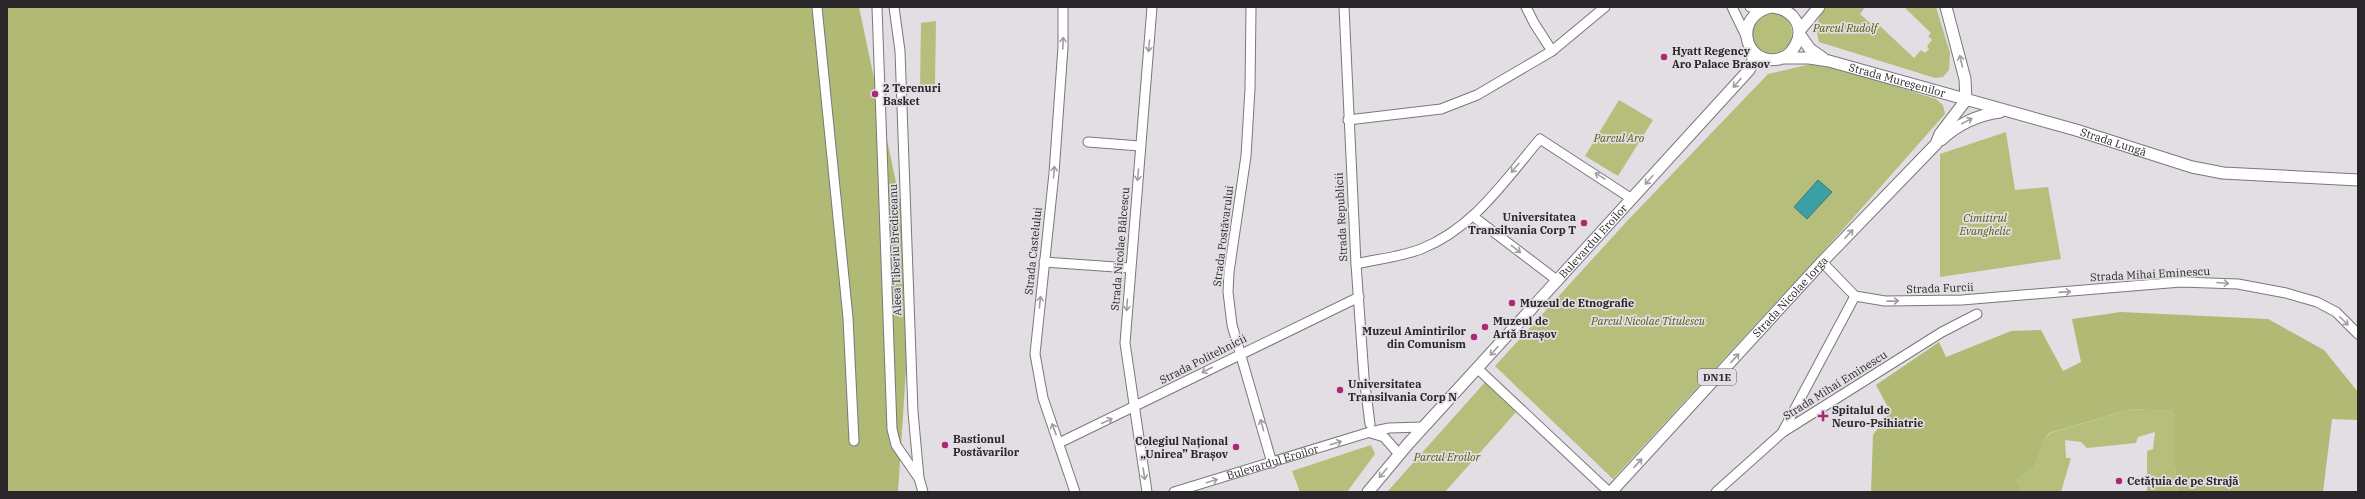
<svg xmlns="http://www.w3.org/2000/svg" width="2365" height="499" viewBox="0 0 2365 499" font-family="'IBM Plex Serif',serif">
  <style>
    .green { fill: #b5bf7b }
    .forest { fill: #b0ba75 }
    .water { fill: #3b9fa4; stroke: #367b7f }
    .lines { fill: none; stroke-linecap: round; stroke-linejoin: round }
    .minor-casing { stroke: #7b767c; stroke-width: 11 }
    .major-casing { stroke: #7b767c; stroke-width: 13 }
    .minor { stroke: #fff; stroke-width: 9 }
    .major { stroke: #fff; stroke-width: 11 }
    .oneway { stroke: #9f9e9f }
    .poi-dot { fill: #ab2974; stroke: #e3dee4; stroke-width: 1.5 }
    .labels { text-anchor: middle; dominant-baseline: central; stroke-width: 3.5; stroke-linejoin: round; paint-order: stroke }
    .shield { fill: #e3dee4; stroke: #615e61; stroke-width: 1 }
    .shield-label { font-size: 10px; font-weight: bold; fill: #292729 }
    .park-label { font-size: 11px; font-style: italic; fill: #535a09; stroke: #e3dee4 }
    .poi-label { font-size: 11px; font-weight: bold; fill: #292729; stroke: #e3dee4; text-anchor: start }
    .street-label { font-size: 11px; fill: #292729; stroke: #e3dee4 }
  </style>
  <rect width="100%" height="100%" fill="#e3dee4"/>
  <path class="green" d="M1827,7h35l2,2 -4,5 17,15 3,-3 34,32 7,-8 4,3 4,-4 -2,-3 5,-6 -4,-4 3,-3 -27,-26h32l14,46 -1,17 -6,7 -8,1 -116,-36c-4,-17 -3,-22 8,-35z
    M1752 33a20 20 0 1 1 40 0a20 20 0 1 1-40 0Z
    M936,21l-1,63 -15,3 1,-64z
    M1811,64h14l111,35 7,6 2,9 -107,121 -225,244 -118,-113 133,-146 140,-146z
    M1619,100l34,20 -35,56 -33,-20z
    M2006,132l9,58 33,-3 13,72 -121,18v-123z
    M1487,380l30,31 -72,81h-58z
    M2131,409l40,2 4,5v52l3,24h-31v-41l6,-2 2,-17 -17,5 -2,6 -49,5 -6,-6 -16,-2 1,18h5l-10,34h-38l-6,-12 18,-13 9,-27 6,-7z
    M1371,445l4,9 -28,38h-47l-8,-21z"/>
  <path class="forest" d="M7,7h852l54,256 -15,229h-891z
    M2121,312l147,7 56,31 34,42v28l-26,-1 -9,73h-145l-3,-24v-52l-4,-5 -40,-2 -82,24 -5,7 -9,27 -18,13 6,12h-152l2,-57 17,-24 -14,-26 63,-43 7,15 65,-26 30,-1 22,41 18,-9 -9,-43z"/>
  <path class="water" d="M1818,180l14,12 -25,27 -13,-12z"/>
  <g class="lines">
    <g class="minor-casing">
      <g id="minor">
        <path d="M817,7l31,311 6,123"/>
        <path d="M877,7l15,422 4,16 22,32"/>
        <path d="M894,7l6,44 13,361 6,66 4,14"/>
        <path d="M1063,7v40l-9,126 -19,181 8,44 32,94"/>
        <path d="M1251,7l-1,82 -4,67 -17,116 -1,20 4,33 40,138"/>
        <path d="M1344,7l12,257 8,113 6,47"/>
        <path d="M1526,7l8,16 18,28"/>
        <path d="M1732,7l14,29"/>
        <path d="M1750,7l13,2"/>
        <path d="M1348,120l93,-11 36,-14 75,-44 53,-44"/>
        <path d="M1088,142l52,4"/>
        <path d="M1474,217l84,64"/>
        <path d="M1044,262l86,6"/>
        <path d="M1822,262l33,34 30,5 77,-1 219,-18 57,2 48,9 31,9 19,10 22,22"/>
        <path d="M1356,264c21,-5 45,-7 65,-15 53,-21 84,-69 119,-110l92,60"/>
        <path d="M1478,369l131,123"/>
        <path d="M1783,431l72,-135"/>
        <path d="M1371,433l13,4 15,17"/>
        <path d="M1059,443l300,-146"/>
        <path d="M1147,492l-22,-149 27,-336"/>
        <path id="s1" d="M1174,492l196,-60 19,-4 34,-1"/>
        <path d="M1716,492l67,-60 159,-100 35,-18"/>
      </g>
    </g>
    <g class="major-casing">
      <g id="major">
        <path d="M1771,7c-38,8 -28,59 8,52 7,-2 13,-7 16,-13 11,-19 -2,-37 -23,-39"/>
        <path d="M1946,7l19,72 1,21"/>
        <path d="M1800,30l19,-23"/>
        <path d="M1800,35l10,14 13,9"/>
        <path id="s2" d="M1782,58h27l20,3 247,69 116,37 31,6 135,7"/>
        <path d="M1941,140c17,-16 36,-25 59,-28"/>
        <path id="s3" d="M1368,492l40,-48 341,-374 4,-9 -1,-11"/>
        <path id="s4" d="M1611,492l211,-230 114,-118 4,-10 26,-34"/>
      </g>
    </g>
    <use href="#minor" class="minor"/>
    <use href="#major" class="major"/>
  </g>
  <defs><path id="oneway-shaft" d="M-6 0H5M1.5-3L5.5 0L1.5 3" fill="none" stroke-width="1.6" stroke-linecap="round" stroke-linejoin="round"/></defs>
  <g class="oneway">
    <use href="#oneway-shaft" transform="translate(1063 43) rotate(-88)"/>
    <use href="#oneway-shaft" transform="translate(1149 46) rotate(95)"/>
    <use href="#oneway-shaft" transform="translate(1961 61) rotate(-103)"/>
    <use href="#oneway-shaft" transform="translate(1737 83) rotate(131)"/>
    <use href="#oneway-shaft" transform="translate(1967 121) rotate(-28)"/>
    <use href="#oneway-shaft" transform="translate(1515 168) rotate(130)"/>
    <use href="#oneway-shaft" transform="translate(1054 172) rotate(-85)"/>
    <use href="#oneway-shaft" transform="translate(1138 175) rotate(95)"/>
    <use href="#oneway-shaft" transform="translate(1600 176) rotate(-148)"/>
    <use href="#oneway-shaft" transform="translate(1649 180) rotate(132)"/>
    <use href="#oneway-shaft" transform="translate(1849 234) rotate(-46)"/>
    <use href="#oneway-shaft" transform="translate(1516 249) rotate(38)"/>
    <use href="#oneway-shaft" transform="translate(2223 283) rotate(5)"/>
    <use href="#oneway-shaft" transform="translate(2065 292) rotate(-4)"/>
    <use href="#oneway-shaft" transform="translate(1893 301) rotate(-1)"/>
    <use href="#oneway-shaft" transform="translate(1040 302) rotate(-84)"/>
    <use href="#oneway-shaft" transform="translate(1127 305) rotate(94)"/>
    <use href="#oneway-shaft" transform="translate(2344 321) rotate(45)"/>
    <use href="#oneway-shaft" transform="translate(1494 351) rotate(132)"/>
    <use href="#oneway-shaft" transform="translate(1735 358) rotate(-47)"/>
    <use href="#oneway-shaft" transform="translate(1207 370) rotate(153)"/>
    <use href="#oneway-shaft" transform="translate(1107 421) rotate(-25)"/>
    <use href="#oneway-shaft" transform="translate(1262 425) rotate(-106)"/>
    <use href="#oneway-shaft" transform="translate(1054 429) rotate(-110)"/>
    <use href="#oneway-shaft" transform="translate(1336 443) rotate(-17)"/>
    <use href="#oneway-shaft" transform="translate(1638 463) rotate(-47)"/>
    <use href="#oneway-shaft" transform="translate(1383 473) rotate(130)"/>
    <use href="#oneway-shaft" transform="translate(1144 474) rotate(81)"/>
    <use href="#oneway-shaft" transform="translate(1212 481) rotate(-17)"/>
  </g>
  <g class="poi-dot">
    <circle cx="1664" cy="57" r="4"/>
    <circle cx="875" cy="94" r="4"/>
    <circle cx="1584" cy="223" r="4"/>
    <circle cx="1512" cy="303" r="4"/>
    <circle cx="1485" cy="327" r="4"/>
    <circle cx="1474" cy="337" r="4"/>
    <circle cx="1340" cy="390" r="4"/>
    <path d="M1821 410h4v4h4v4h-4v4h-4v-4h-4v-4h4z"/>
    <circle cx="945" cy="445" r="4"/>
    <circle cx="1236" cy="447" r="4"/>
    <circle cx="2119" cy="481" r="4"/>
  </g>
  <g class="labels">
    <rect class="shield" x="1698" y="369" width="38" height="16" rx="3"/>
    <g class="shield-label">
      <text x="1717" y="377">DN1E</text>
    </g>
    <g class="park-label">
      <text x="1845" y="28">Parcul Rudolf</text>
      <text x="1619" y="138">Parcul Aro</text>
      <text x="1985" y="218">Cimitirul<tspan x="1985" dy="13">Evanghelic</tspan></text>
      <text x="1648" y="321">Parcul Nicolae Titulescu</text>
      <text x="1447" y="457">Parcul Eroilor</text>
    </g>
    <g class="poi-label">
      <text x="1672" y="51">Hyatt Regency<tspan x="1672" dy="13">Aro Palace Brasov</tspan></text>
      <text x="883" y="88">2 Terenuri<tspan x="883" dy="13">Basket</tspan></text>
      <text x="1576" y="217" text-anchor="end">Universitatea<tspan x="1576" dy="13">Transilvania Corp T</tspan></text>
      <text x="1520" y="303">Muzeul de Etnografie</text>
      <text x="1493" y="321">Muzeul de<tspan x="1493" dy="13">Artă Brașov</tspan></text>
      <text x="1466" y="331" text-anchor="end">Muzeul Amintirilor<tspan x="1466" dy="13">din Comunism</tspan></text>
      <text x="1348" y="384">Universitatea<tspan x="1348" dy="13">Transilvania Corp N</tspan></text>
      <text x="1832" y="410">Spitalul de<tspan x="1832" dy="13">Neuro-Psihiatrie</tspan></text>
      <text x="953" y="439">Bastionul<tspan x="953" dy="13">Postăvarilor</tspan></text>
      <text x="1228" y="441" text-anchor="end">Colegiul Național<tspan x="1228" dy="13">„Unirea” Brașov</tspan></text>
      <text x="2127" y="481">Cetățuia de pe Strajă</text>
    </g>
    <g class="street-label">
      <text stroke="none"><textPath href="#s2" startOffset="118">Strada Mureșenilor</textPath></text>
      <text stroke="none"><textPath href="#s2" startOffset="343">Strada Lungă</textPath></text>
      <text transform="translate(1341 217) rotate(-93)">Strada Republicii</text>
      <text transform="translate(1223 236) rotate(-83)">Strada Postăvarului</text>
      <text stroke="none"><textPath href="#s3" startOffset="337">Bulevardul Eroilor</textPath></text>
      <text transform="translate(1120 249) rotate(-85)">Strada Nicolae Bălcescu</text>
      <text transform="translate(895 250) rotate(-92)">Aleea Tiberiu Brediceanu</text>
      <text transform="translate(1033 251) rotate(-84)">Strada Castelului</text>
      <text transform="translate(2150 274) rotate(-3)">Strada Mihai Eminescu</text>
      <text transform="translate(1940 288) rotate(-2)">Strada Furcii</text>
      <text stroke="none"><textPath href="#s4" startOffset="265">Strada Nicolae Iorga</textPath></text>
      <text transform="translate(1203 359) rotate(-27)">Strada Politehnicii</text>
      <text transform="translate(1835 385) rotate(-32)">Strada Mihai Eminescu</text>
      <text stroke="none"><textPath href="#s1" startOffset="103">Bulevardul Eroilor</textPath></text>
    </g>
  </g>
  <rect width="2365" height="499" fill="none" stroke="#292729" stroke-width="16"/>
</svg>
